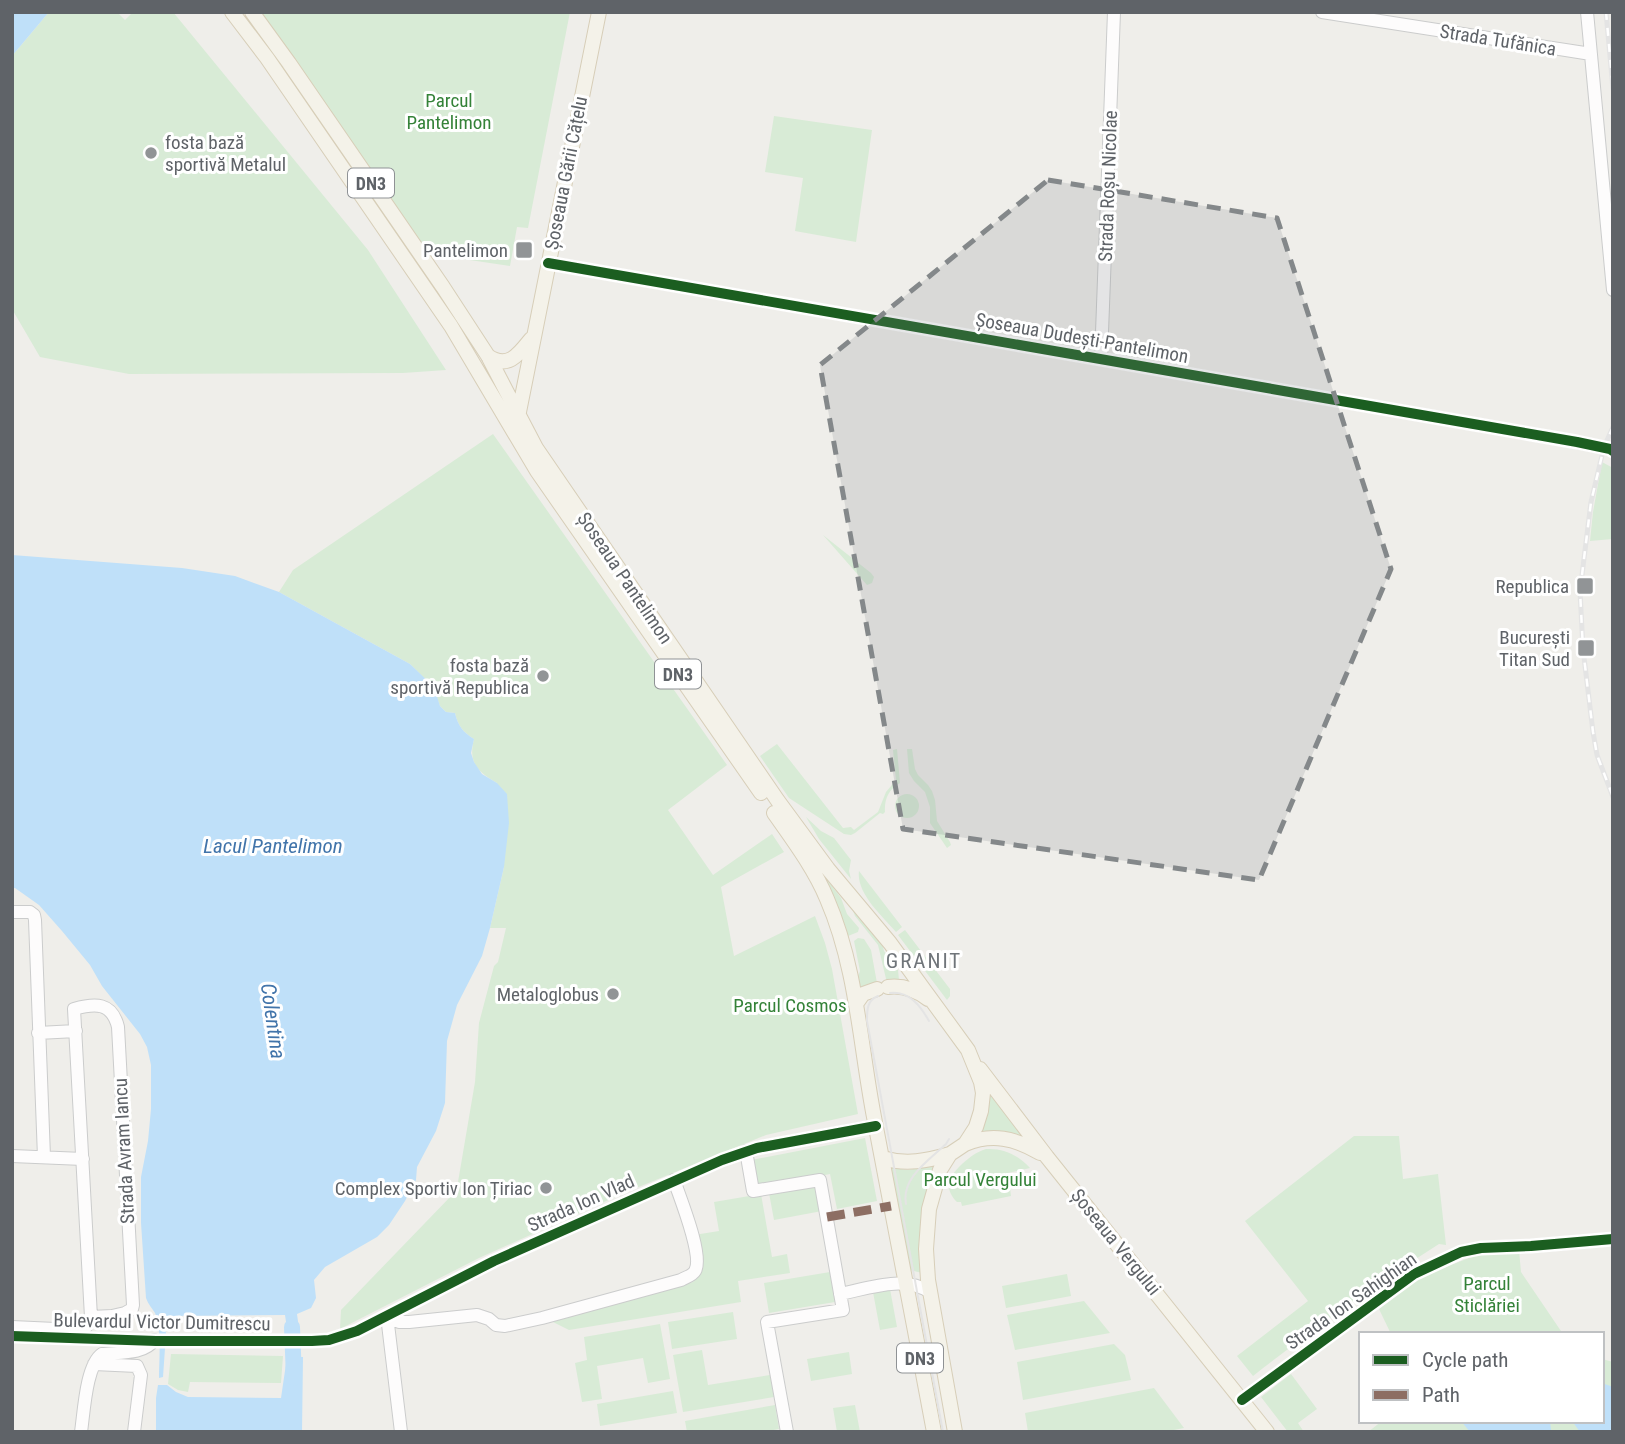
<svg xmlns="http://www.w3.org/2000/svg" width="1625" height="1444" viewBox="0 0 1625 1444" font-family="'Roboto Condensed',sans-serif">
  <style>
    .green { fill: #d8ebd6 }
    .water { fill: #bfe0f9 }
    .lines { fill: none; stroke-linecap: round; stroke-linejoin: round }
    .river { stroke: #bfe0f9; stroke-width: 16 }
    .minor-casing { stroke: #cbcccc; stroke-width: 14 }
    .major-casing { stroke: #d7ceb8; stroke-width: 16 }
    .minor { stroke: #fdfcfc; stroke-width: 12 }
    .major { stroke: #f4f2e9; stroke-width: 14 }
    .tram { stroke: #e4e4e4; stroke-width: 2 }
    .rail-casing { stroke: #e4e4e4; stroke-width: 5 }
    .rail { stroke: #fff; stroke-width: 2.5; stroke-dasharray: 8; stroke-linecap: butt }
    .quiet { stroke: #8d6e63; stroke-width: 9; stroke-dasharray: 18 9; stroke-linecap: butt }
    .cycleway-casing { stroke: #fff; stroke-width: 15 }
    .cycleway { stroke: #1b5e20; stroke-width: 10 }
    .marked { fill: #84888a; fill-opacity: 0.2; stroke: #84888a; stroke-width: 5; stroke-dasharray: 14 9; stroke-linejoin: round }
    .poi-dot { fill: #919496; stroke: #fff; stroke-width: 2.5 }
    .labels { text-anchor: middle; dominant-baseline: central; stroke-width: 6; stroke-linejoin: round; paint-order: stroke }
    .shield { fill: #fff; stroke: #8f9295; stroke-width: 2 }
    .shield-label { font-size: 18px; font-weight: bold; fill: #5f6368 }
    .street-label { font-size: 19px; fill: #5f6368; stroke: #fff }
    .park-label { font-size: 19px; fill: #348238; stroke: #fff }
    .poi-label { font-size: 19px; fill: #5f6368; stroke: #fff; text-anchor: end }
    .water-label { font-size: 21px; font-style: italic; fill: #4174aa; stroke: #fff }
    .neighbourhood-label { font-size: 21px; letter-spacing: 2px; fill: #70757a; stroke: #fff }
  </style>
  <rect width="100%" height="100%" fill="#efeeea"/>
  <path class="green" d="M49,12h68l8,8 8,-8h40l195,238 78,120 -43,3 -274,1 -89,-17 -28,-48v-253z
    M258,12h312l-42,216 -11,-1 -7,39 -74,-11 -6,-12h-12z
    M774,116l98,14 -16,112 -61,-11 8,-53 -38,-6z
    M493,434l234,331 -59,45 45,65 59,-41 12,18 -63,35 13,69 81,-40 10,27 7,26 26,145 -92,21 -142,58 -145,65 -139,71 1,-19 111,-115 6,-13 17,-100 4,-59 15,-57 4,-4 8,-34h-16l14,-61 -7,-84c-20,-12 -29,-20 -23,-44 -11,-7 -16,-13 -19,-26l-9,-1 -6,-6 -7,-19 -23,-23 -131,-72 14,-22z
    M1602,462l11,6v71l-23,2 3,-29z
    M823,535l48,38 3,4 -2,6 -5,2z
    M777,744l66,84 8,-1 3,3 24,-18 8,-20 10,-12 -3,-30 4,-1 3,34c-11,6 -16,16 -15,29l-2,2 -3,-1 -25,20 -4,2 -7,-1 -55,-36 -29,-42z
    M907,749h5l3,20 3,6 10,10 4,6 3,9 2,21 13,21 1,3 -4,3 -17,-25v-16l-5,-15 -11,-11 -5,-8z
    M895 806a12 12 0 1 1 24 0a12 12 0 1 1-24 0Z
    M806,817l15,14 13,7 17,22 -2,11 2,8 -32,-40z
    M816,865l25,33 6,16 12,14 -1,4 -10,4 -3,-1z
    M859,871l43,56 -6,5c-14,-16 -40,-39 -37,-61z
    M852,908l30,35 2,8 14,19 1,10 -12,3 -9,-38 -23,-29z
    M905,930l45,59v7l-3,4 -49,-65z
    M858,938l6,1 7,11 6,33 -18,7 -2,-11 3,-8 -6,-30z
    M989,1093l34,44 -21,-4 -23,1 7,-16z
    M1354,1136h45l4,43 35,-5 8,71 -7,-1c-65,41 -126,85 -186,132l-16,-20 71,-55 -63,-80z
    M865,1138l12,63 -40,8 -7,-35 -73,14 -6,-28z
    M986,1149c18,-1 32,6 44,19l-22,5 3,23 -49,10 -1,-4h-4c-14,-14 -8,-26 5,-38 8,-7 14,-12 24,-15z
    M938,1164l-16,109 -12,-3 -24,-103 22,3z
    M817,1184l5,27 -48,9 -5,-27z
    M761,1194l11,63 15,-3 3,19 -52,8 3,21 -172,28 -20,-10 144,-38 6,-9 -5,-38 25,-4 -5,-29z
    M1519,1250l2,22 42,62h-172l-12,-25 39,-30 33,-14 28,-11z
    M830,1272l5,30 -66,11 -5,-30z
    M1067,1274l4,22 -65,12 -4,-22z
    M890,1289l7,38 -17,3 -7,-38z
    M1084,1301l26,32 -95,17 -8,-35z
    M733,1312l4,27 -65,10 -4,-27z
    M660,1324l10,55 -22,4 -5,-25 -46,8 5,33 -20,3 -7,-39 12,-3 -3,-23z
    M1114,1344l11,11 6,25 -108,20 -6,-38z
    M702,1350l6,35 62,-10 4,22 -91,15 -10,-57z
    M849,1352l3,22 -41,7 -4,-22z
    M171,1354l112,2 -2,27 -91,-1 -2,10 -10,-2 -10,-6z
    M1602,1359l11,3v70h-245l14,-11h220z
    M1291,1374l26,35 -19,14 6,9h-16l-27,-35z
    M1154,1388l30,40 -20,4h-136l-3,-19z
    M673,1391l4,22 -77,13 -3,-22z
    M775,1405l4,24 -16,3h-76l-2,-11z
    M855,1405l5,27h-23l-4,-24z"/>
  <path class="water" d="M12,12h37l-37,44z
    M12,555l170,13 53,8 44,16 131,72 24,23 6,19 6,6 9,1c3,13 8,19 19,26l-3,14 3,9 8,12 15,9 10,11 2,29 -5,44 -14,61 -8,28 -25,49 -10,36 -2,62 -9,28 -19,36 -1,13 -11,21 -16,24 -12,12 -52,30 -11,13 2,18 -5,10 -14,6 3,22h-12l-3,-21 -121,1 2,18 -3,43 -4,1c0,-17 3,-50 -4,-65 -3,-5 -7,-9 -9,-15l-5,-75v-46l7,-36 3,-32v-44l-4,-18 -7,-13 -38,-48 -12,-21 -28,-34 -23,-26 -24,-17h-3z
    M287,1357h16l-1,75h-146v-34l2,-13h9l9,7 12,5 93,1z
    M1602,1383l11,4v45h-33l-8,-11h30z
    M1461,1421h89l1,9 -4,2h-77z"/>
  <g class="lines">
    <path class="river" d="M292,1327l2,51"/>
    <g class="minor-casing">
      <path id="minor" d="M1322,12l269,42
        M1587,12l26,278
        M548,263l1029,179 33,7 3,2
        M1101,359l13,-347
        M12,912h18l4,3 1,5 9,237
        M38,1033l38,-2
        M746,1151l7,40 67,-11 23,130 -76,12 20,110
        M12,1156l71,3
        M840,1294c30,-6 63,-19 90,-2
        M387,1316l12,6h10l68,-7 12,4 7,6 9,1 37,-8 139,-38c5,-3 11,-4 14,-9 9,-15 -15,-73 -21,-91
        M387,1316l14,116
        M12,1327l65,3 9,-3 5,-10 -17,-308c21,-6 38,-7 44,18l15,278 -1,4 -7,4 -13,3 -21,1
        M12,1336l144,5h156l17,-1 28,-9 137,-70 228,-101 35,-12 119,-22
        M94,1364l43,2 4,9 -7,57
        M1242,1400l172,-126 47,-22 20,-4 50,-2 82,-7
        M81,1432c3,-20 5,-67 21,-78 16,-2 42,1 52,-14"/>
    </g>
    <g class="major-casing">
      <path id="major" d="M232,12l35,46 184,268 86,145 224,322
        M252,12l37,51 154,224 45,69 48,92 242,353 50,68 62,74 78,107 13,32 2,11 -2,18 -5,16 -11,17 -15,10 -10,16 -11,39 -3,40 2,31 27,152
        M488,356c20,14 31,-2 43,-17
        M518,417l81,-405
        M774,813c19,27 40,55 53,86 30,69 33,146 47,218 21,105 40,210 60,315
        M888,987c16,-2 28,3 40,12
        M856,1004l7,-10 14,-5
        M980,1069l67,88 220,275
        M965,1144c27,-11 50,-6 75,9
        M882,1158c24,7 45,3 68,-4"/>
    </g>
    <use href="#minor" class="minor"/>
    <use href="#major" class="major"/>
    <path class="tram" d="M890,993c19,-2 30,12 39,28
      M878,996c-11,4 -11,14 -11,25l76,411
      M906,1204c-5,-26 23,-44 40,-60l3,-5"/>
    <g class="rail-casing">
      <path id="rail" d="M1606,12l7,77
        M1613,427l-9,20 -13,55 -11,89 3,58 10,83 4,23 16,42"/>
    </g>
    <use href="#rail" class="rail"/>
    <path class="quiet" d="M827,1217l64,-11"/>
    <g class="cycleway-casing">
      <path id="cycleway" d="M548,263l1029,179 33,7 3,2
        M12,1336l144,5h156l17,-1 28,-9 137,-70 228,-101 35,-12 119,-22
        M1242,1400l172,-126 47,-22 20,-4 50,-2 82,-7"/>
    </g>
    <use href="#cycleway" class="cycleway"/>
  </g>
  <path class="marked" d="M1048,180l229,38 114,351 -132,311 -356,-51 -83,-464z"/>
  <g class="poi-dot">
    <circle cx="151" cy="153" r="7"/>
    <rect x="515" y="241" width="18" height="18" rx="3.5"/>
    <rect x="1576" y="577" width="18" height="18" rx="3.5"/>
    <rect x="1577" y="639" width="18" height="18" rx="3.5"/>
    <circle cx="543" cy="676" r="7"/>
    <circle cx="613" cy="994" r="7"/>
    <circle cx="546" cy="1188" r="7"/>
  </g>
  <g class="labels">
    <g class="shield">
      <rect x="348" y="168.5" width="46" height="29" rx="5"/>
      <rect x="655" y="659.5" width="46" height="29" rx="5"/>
      <rect x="897" y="1343.5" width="46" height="29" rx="5"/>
    </g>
    <g class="shield-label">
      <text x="371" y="183">DN3</text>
      <text x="678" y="674">DN3</text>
      <text x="920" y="1358">DN3</text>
    </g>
    <g class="street-label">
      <text transform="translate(1498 40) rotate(9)">Strada Tufănica</text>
      <text transform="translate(566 173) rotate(-79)">Șoseaua Gării Cățelu</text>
      <text transform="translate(1108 186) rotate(-88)">Strada Roșu Nicolae</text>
      <text transform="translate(1082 338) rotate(10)">Șoseaua Dudești-Pantelimon</text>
      <text transform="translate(625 578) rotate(56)">Șoseaua Pantelimon</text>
      <text transform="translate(124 1151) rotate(-93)">Strada Avram Iancu</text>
      <text transform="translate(581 1203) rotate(-24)">Strada Ion Vlad</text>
      <text transform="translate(1116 1242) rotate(51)">Șoseaua Vergului</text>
      <text transform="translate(1351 1301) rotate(-35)">Strada Ion Sahighian</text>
      <text transform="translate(162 1322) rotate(1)">Bulevardul Victor Dumitrescu</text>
    </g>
    <g class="park-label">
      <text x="449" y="100">Parcul<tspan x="449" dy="22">Pantelimon</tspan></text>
      <text x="790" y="1005">Parcul Cosmos</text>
      <text x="980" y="1179">Parcul Vergului</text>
      <text x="1487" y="1283">Parcul<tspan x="1487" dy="22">Sticlăriei</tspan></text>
    </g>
    <g class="poi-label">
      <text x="165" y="142" text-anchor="start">fosta bază<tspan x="165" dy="22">sportivă Metalul</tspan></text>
      <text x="508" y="250">Pantelimon</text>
      <text x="1569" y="586">Republica</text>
      <text x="1570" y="637">București<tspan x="1570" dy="22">Titan Sud</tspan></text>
      <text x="529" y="665">fosta bază<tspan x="529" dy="22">sportivă Republica</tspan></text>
      <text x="599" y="994">Metaloglobus</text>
      <text x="532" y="1188">Complex Sportiv Ion Țiriac</text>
    </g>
    <g class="water-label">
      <text x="273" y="846">Lacul Pantelimon</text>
      <text transform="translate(273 1021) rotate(82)">Colentina</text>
    </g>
    <g class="neighbourhood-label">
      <text x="924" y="961">GRANIT</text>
    </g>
  </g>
  <rect width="1625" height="1444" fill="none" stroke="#5f6368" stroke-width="28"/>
  <rect x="1359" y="1332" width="245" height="91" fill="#ffffff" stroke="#bfc1c3" stroke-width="2"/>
  <rect x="1373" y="1355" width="35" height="10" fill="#1b5e20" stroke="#bfc1c3" stroke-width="2"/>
  <text x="1422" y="1367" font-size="21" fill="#5f6368">Cycle path</text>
  <rect x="1373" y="1390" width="35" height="10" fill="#8d6e63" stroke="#bfc1c3" stroke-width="2"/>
  <text x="1422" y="1402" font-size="21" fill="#5f6368">Path</text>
</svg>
